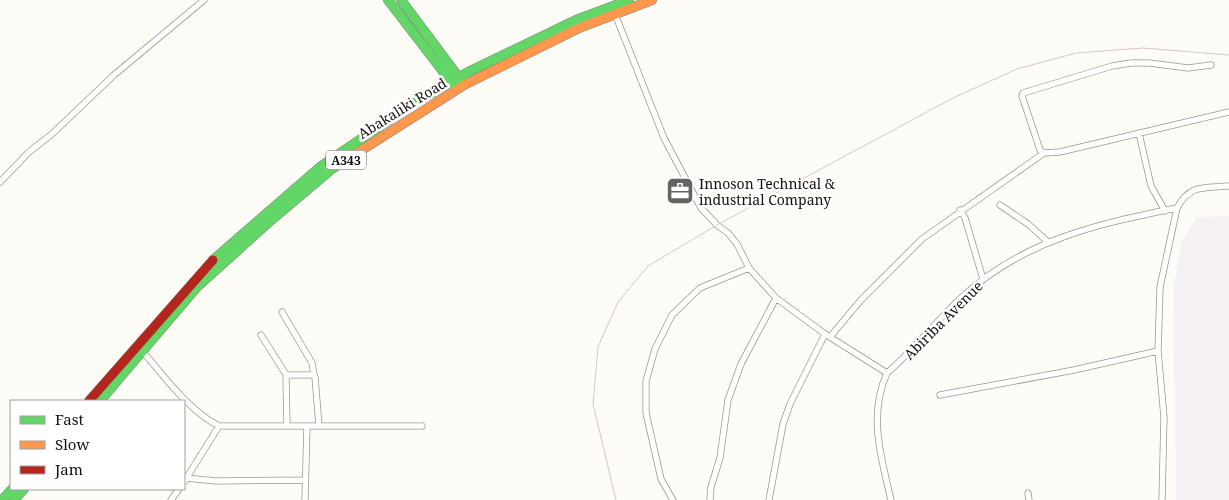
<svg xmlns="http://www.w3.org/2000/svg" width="1229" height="500" viewBox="0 0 1229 500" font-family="'Noto Serif',serif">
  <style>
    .industrial { fill: #f5f0f3 }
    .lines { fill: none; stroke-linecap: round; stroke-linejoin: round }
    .street-casing { stroke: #979795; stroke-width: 7 }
    .fast-casing { stroke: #858482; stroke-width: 10 }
    .slow-casing { stroke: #858482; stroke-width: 10 }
    .jam-casing { stroke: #858482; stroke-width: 10 }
    .street { stroke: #fffffe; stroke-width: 5.5 }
    .fast { stroke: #63d668; stroke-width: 9 }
    .slow { stroke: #ff974d; stroke-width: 9 }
    .jam { stroke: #b3261e; stroke-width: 9 }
    .rail { stroke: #d9c6c7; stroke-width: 1 }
    .labels { text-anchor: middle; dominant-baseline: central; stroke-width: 5; stroke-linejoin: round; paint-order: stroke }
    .shield { fill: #fff; stroke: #585858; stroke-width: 1 }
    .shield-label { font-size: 12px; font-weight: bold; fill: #111 }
    .street-label { font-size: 14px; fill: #111; stroke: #fff }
    .poi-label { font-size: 14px; fill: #111; stroke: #fff; text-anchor: start }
  </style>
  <rect width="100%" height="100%" fill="#fdfcf7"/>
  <path class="industrial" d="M1229,216v284h-53l-2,-212 7,-45 16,-26z"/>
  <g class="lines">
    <g class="street-casing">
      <path id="street" d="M615,14l49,124 37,70 16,17 11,8 9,11 12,24 27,30 49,36 62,39
        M1211,65l-23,3 -39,-5h-18l-19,3 -89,27 -1,3 18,54 4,3 16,-1 169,-40
        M1139,133l12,53 14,25
        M0,182l29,-30 23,-18 62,-59 90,-75
        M1000,205l28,19 20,18
        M960,210l5,8 18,61
        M282,312l30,51 2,12
        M261,335l26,41
        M830,337l31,-37 61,-61 122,-86
        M143,352c22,25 46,59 76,74h203
        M940,395l134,-25 84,-19
        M287,425l-1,-47 2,-3h26l1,2 4,49
        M186,478l30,3 89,-1
        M184,482l35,-56
        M1028,493l1,7
        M171,500l8,-11
        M305,500l2,-74
        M673,500l-12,-21 -15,-66v-32l9,-32 17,-34 28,-27 49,-20
        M710,500l1,-13 9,-29 8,-58 13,-36 35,-66
        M769,500l14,-76 7,-20 35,-70
        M891,500c-10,-43 -23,-85 -4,-127 27,-23 49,-52 75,-76 62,-57 135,-73 215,-89 13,-24 27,-20 52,-22
        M1162,500l2,-83 -6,-66 2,-64 17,-79"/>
    </g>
    <g class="fast-casing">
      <path id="fast" d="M388,0l67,87
        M401,0l62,83
        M213,260l107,-93 88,-60 60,-35 108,-52 53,-20
        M100,401l97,-114 71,-64 64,-54 14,-9
        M2,500l10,-11
        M14,500l10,-11"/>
    </g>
    <g class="slow-casing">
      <path id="slow" d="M346,160l118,-75 115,-57 73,-28"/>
    </g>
    <g class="jam-casing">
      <path id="jam" d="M89,401l124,-141"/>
    </g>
    <use href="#street" class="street"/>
    <use href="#fast" class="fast"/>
    <use href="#slow" class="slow"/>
    <use href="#jam" class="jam"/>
    <path class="rail" d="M616,500l-23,-96 5,-57 20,-45 30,-36 69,-41 128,-69 108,-58 64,-29 59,-16 67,-5 86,7"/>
  </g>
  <defs>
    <g id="office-square" transform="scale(1.4375)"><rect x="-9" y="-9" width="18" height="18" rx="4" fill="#646362" stroke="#fff"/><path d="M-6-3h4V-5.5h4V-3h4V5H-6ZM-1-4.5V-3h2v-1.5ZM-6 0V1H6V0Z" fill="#fff"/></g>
  </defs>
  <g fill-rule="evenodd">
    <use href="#office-square" x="680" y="191"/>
  </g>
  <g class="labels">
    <rect class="shield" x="326" y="150.5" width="40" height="19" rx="4"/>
    <g class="shield-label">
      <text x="346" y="160">A343</text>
    </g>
    <g class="street-label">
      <text transform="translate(402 108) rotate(-32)">Abakaliki Road</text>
      <text transform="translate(943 320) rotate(-45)">Abiriba Avenue</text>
    </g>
    <g class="poi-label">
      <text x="699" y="183">Innoson Technical &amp;<tspan x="699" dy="16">industrial Company</tspan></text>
    </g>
  </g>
  <rect x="10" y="400" width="175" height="90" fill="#ffffff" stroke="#a0a0a0"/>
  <rect x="20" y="416" width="25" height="8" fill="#63d668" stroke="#a0a0a0"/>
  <text x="55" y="425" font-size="15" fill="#111111">Fast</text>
  <rect x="20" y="441" width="25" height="8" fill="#ff974d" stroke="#a0a0a0"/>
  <text x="55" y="450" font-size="15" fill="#111111">Slow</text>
  <rect x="20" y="466" width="25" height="8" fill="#b3261e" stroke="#a0a0a0"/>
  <text x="55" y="475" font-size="15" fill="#111111">Jam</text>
</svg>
